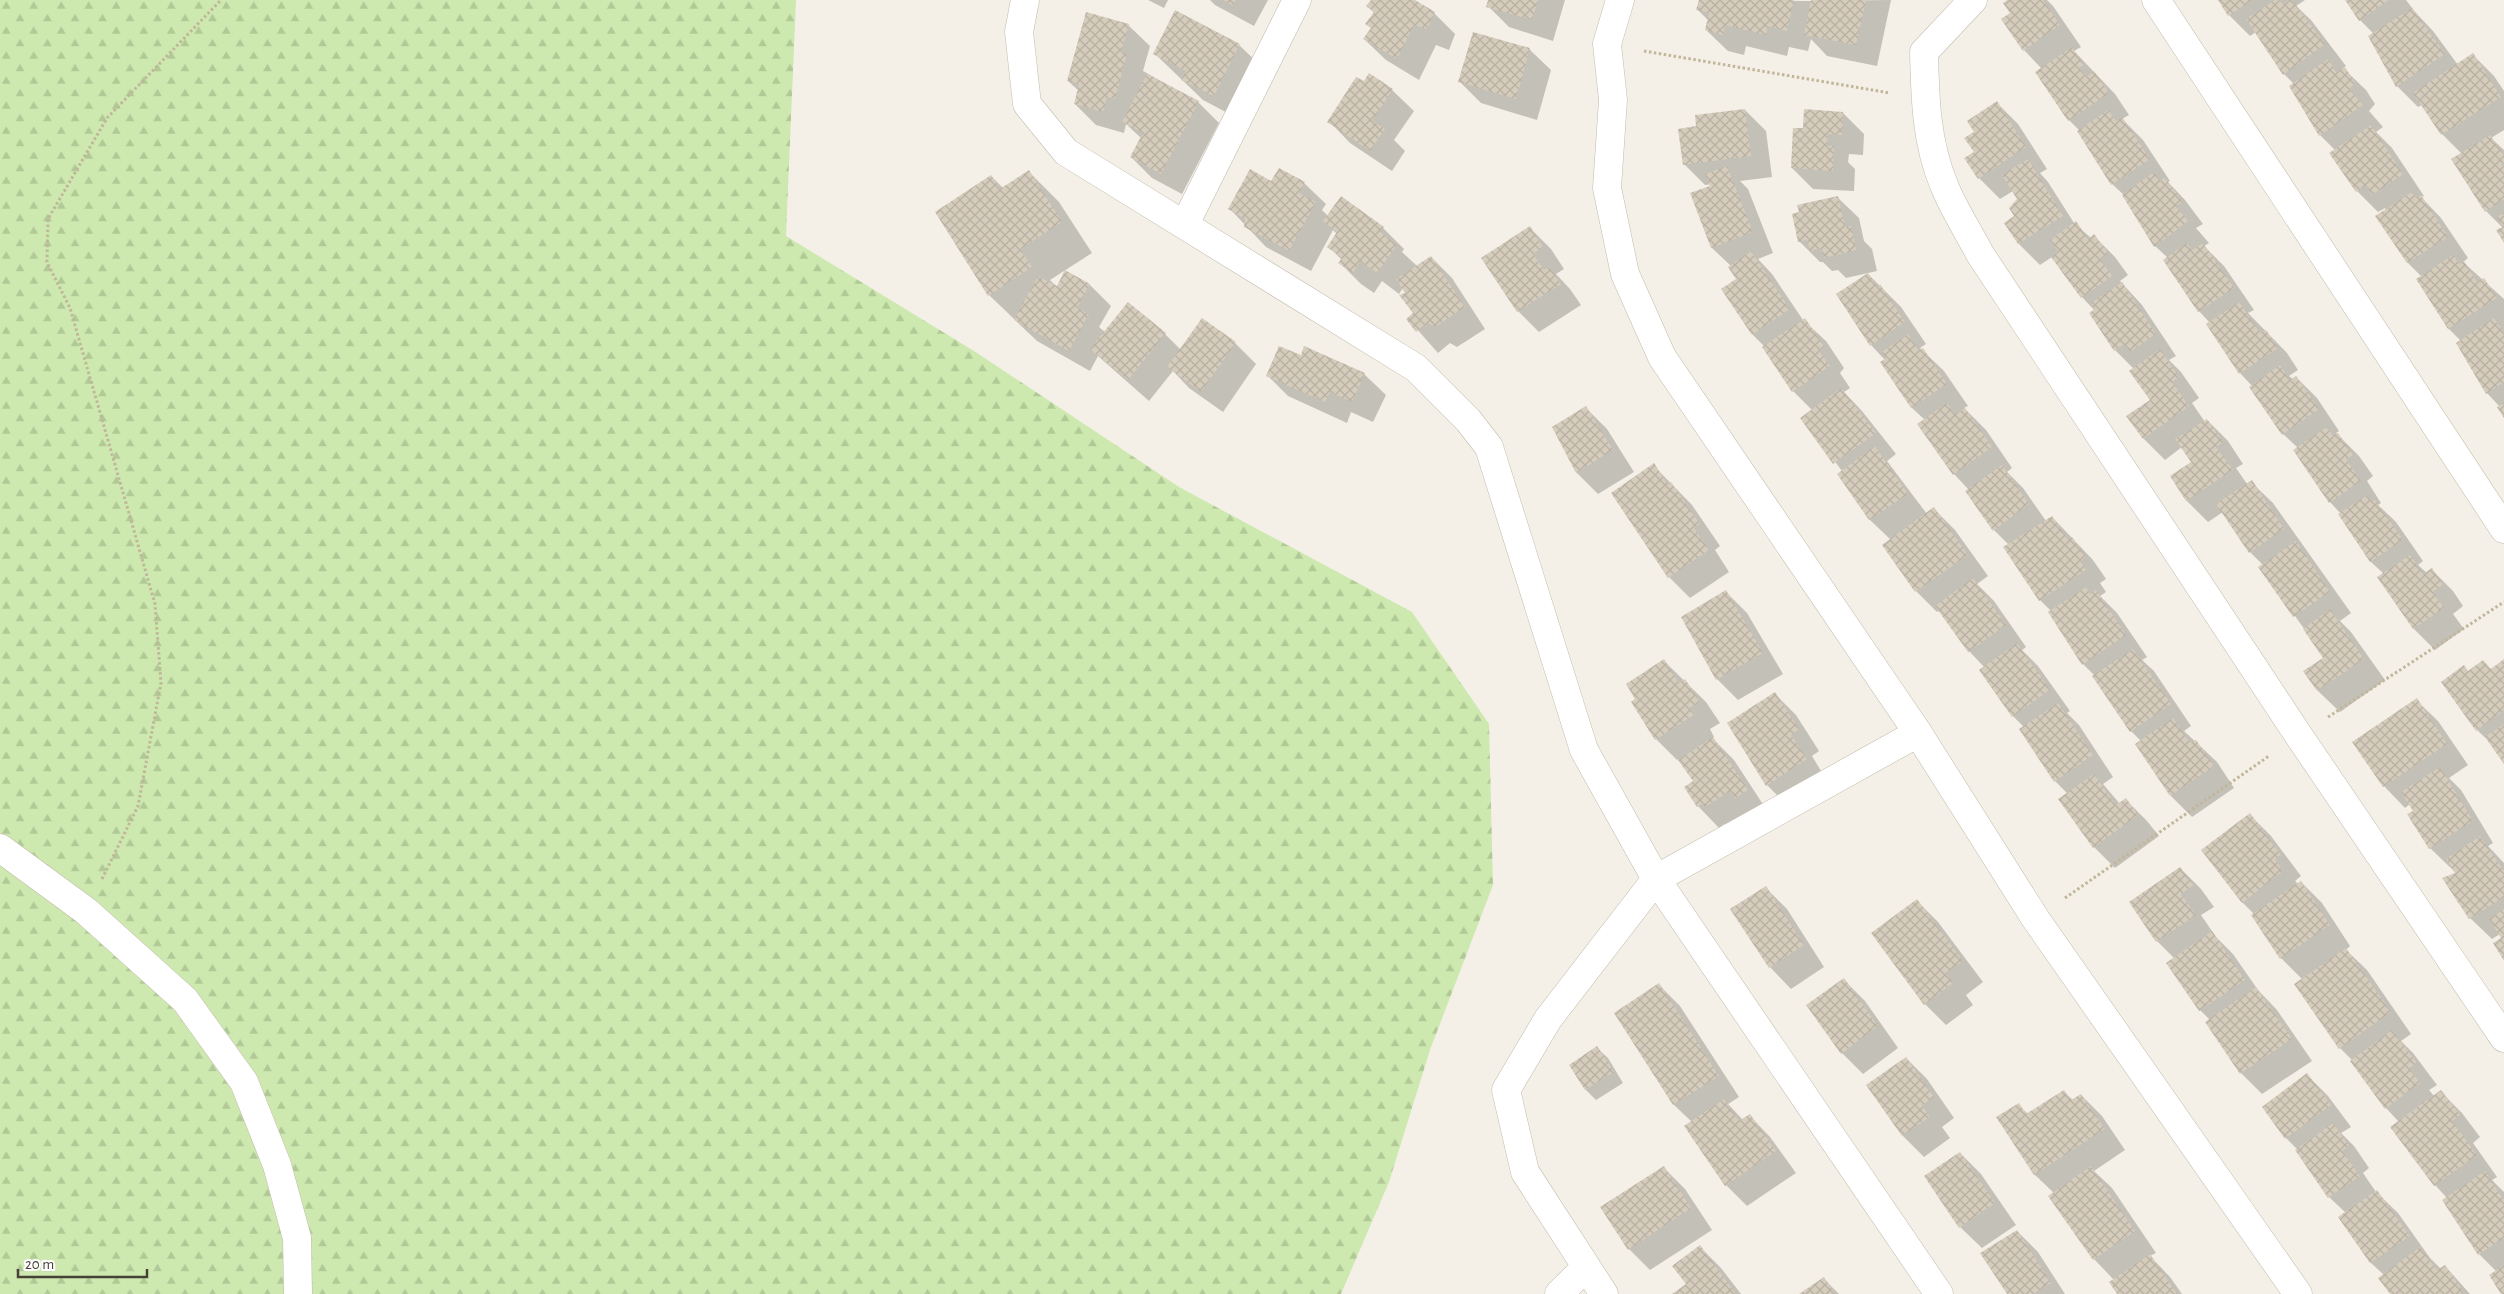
<svg xmlns="http://www.w3.org/2000/svg" width="2504" height="1294" viewBox="0 0 2504 1294" font-family="'Alegreya Sans',sans-serif">
  <style>
    .forest { fill: url(#forest-firs) }
    .shadow { fill: #0003 }
    .building { fill: url(#building-cross-hatch) }
    .lines { fill: none; stroke-linecap: round; stroke-linejoin: round }
    .minor-casing { stroke: #c2bbac; stroke-width: 29 }
    .tertiary-casing { stroke: #c2bbac; stroke-width: 29 }
    .path { stroke: #c1b59a; stroke-width: 3; stroke-dasharray: 2.5 2.5; stroke-linecap: butt }
    .minor { stroke: #fff; stroke-width: 28 }
    .tertiary { stroke: #fff; stroke-width: 28 }
  </style>
  <defs>
    <pattern id="forest-firs" width="22" height="20" patternUnits="userSpaceOnUse" patternTransform="scale(1.25)"><rect width="22" height="20" fill="#cde9af"/><path d="M5 1l3.5 6h-7zM16 11l3.5 6h-7z" fill="#b1c997"/></pattern>
    <pattern id="building-cross-hatch" width="8" height="8" patternUnits="userSpaceOnUse" patternTransform="scale(1.25)"><rect width="8" height="8" fill="#d5ccbc"/><path d="M0 0l8 8M0 8l8-8" fill="none" stroke="#b8b0a2"/></pattern>
  </defs>
  <rect width="100%" height="100%" fill="#f4f0e7"/>
  <path class="forest" d="M0,0h796l-10,236 188,115 205,136 233,125 77,112 4,161 -63,165 -41,132 -48,112h-1341z"/>
  <path class="shadow" d="M1148,0h20l-4,8z
    M1210,0h58l-14,26 -39,-21z
    M1372,0h41l21,13 21,21 -6,16 -13,-5 -17,35 -33,-20 -22,-21 8,-10 -5,-5 7,-11 -6,-7z
    M1490,0h75l-12,41 -44,-14 -21,-21z
    M1700,0l112,1 79,-1 -14,66 -50,-10 -16,-17 -3,12 -19,-4 -2,9 -41,-10 -2,9 -16,-4 -22,-21 3,-9 -11,-11z
    M2009,0h38l6,6 28,41 -7,4 41,43 14,21 -7,4 21,21 27,41 -2,1 17,18 18,24 -7,4 13,15 -5,3 20,20 30,44 -6,3 39,40 11,17 -9,6 4,3 3,-2 21,21 22,33 -3,2 23,23 14,20 -6,5 14,22 -3,2 18,17 27,39 -5,4 9,8 5,-3 21,21 10,15 -10,8 11,15 -29,21 -21,-21 -35,-51 5,-4 -13,-12 -31,-47 1,-1 -11,-12 -32,-54 -15,-14 -31,-48 -12,-13 -32,-49 2,-1 -11,-12 -35,-50 4,-3 -13,-12 -30,-50 -13,-12 -32,-53 -11,-11 -27,-51 -18,-19z
    M2219,0h86l-9,6 15,14 35,46 -3,2 23,22 9,14 -6,7 14,16 -7,5 16,16 32,48 -3,1 20,21 27,40 -5,4 41,37v116l-4,-8 -13,-14 -26,-52 -12,-12 -32,-50 5,-2 -14,-14 -23,-55 -7,4 -21,-21 -22,-41 -15,-15 -26,-51 -10,-10 -28,-42 -6,4 -21,-21z
    M2347,0h59l10,13 17,18 25,34 15,-10 21,21 10,15v39l-13,8 13,12v91l-1,-13 -17,-17 -24,-57 -20,-20 -20,-29 -4,2 -21,-21 -23,-52 -14,-14z
    M1128,25l22,21 -7,25 55,31 21,21 -37,71 -30,-16 -21,-21 10,-19 -15,-14 -2,9 -28,-8 -21,-21 4,-13 -11,-10z
    M1239,45l22,21 -26,51 -32,-17 -49,-47z
    M1529,49l22,21 -14,50 -56,-17 -21,-21z
    M1364,83l28,7 22,21 -20,29 11,11 -13,20 -42,-28 -21,-22z
    M1997,103l21,21 29,45 -7,4 8,9 26,41 17,15 3,-2 21,21 13,18 -8,6 22,24 34,51 -7,4 12,12 18,26 -7,5 13,19 2,-2 21,21 15,23 -7,4 11,16 4,-2 22,21 78,110 -11,8 11,11 34,48 -45,32 -22,-21 -13,-20 20,-13 -65,-91 3,-2 -13,-13 -27,-40 -15,10 -21,-21 -16,-24 22,-14 -11,-16 -17,13 -21,-21 -16,-23 24,-16 -18,-31 -19,-19 -20,-39 -13,-14 -30,-40 -12,8 -21,-21 -13,-21 10,-6 2,-18 -5,-8 -13,8 -21,-21 -3,-45z
    M1745,110l21,21 6,46 -32,4 8,8 25,64 -15,6 14,15 31,46 23,21 18,27 -4,5 10,15 -6,4 18,19 34,43 -9,7 40,53 7,-5 21,21 33,46 -11,8 17,17 32,46 -4,3 16,16 32,45 -3,2 12,12 34,52 -10,7 17,20 6,-4 21,21 12,15 -44,32 -21,-21 -26,-53 -13,-13 -31,-54 -11,-11 -28,-48 -16,-17 -29,-41 -3,2 -21,-21 -25,-51 -21,-20 -32,-46 4,-3 -40,-53 10,-8 -19,-19 -28,-44 -12,-12 -30,-45 15,-11 -7,-13 -19,-18 -20,-54 22,-10 -9,1 -21,-21 13,-37z
    M1843,113l21,21 -1,21 -14,-1 -1,8 7,7 -1,22 -41,-2 -21,-21 12,-38z
    M1029,172l30,30 33,51 -42,27 7,7 8,-15 25,13 21,21 -12,21 6,5 60,2 16,16 54,-7 21,21 -33,48 -34,-24 -16,-17 -24,30 -51,-45 -8,15 -53,-30 -48,-46 2,-119 12,12z
    M1272,183h32l22,21 -4,6 6,6 55,12 21,21 -2,3 15,14 14,-9 21,21 33,51 -28,18 -7,-4 -12,10 -30,-34 7,-6 -12,-25 -4,6 -17,-13 -8,12 -13,-9 -21,-21 2,-3 -14,-14 9,-12 -4,-4 -22,41 -45,-24 -36,-38z
    M1837,197l22,21 5,23 8,8 5,22 -31,7 -8,-8 -6,1 -9,-9h-3l-21,-21z
    M1530,228l21,21 13,20 -8,5 14,15 11,16 -42,27 -21,-21z
    M1868,274l33,33 25,37 -6,4 24,23 24,35 -4,2 22,22 26,38 -5,4 16,16 23,33 6,-4 41,43 13,19 -6,4 6,9 -6,4 17,17 30,44 -5,3 12,11 37,55 -7,5 33,31 17,26 -42,29 -21,-21 -34,-52 4,-3 -10,-10 -36,-55 -12,-12 -32,-53 -11,-11 -35,-52 4,-3 -15,-15 -25,-40 -15,-16 -29,-54 -13,-12 -30,-46 3,-2 -14,-15z
    M1301,357l63,17 22,21 -13,27 -22,-10 -4,11 -59,-27 -21,-21z
    M1586,408l21,21 27,43 -36,22 -21,-21 -24,-46z
    M1653,465l39,40 28,41 -5,4 14,22 -39,26 -21,-21z
    M1726,592l21,21 36,61 -45,26 -21,-21z
    M1664,661l42,41 14,21 -10,6 4,8 -2,1 22,22 34,52 -41,16 -3,-4 -5,4 -21,-22 -12,-19 8,-6 -15,-22 -2,1 -21,-21 -19,-40z
    M2504,661v101l-11,-17 -16,-15 -13,-63 5,5 23,-2z
    M1775,694l21,21 23,36 -7,5 15,25 -39,25 -21,-21z
    M2416,700l22,21 30,44 -19,13 12,12 32,53 -5,3 16,17v96l-1,-21 -3,-4 -8,5 -22,-21 -14,-45 -26,-25 -20,-44 -5,4 -21,-22z
    M2250,815l21,21 30,40 -6,5 3,3 3,-2 21,21 28,43 -4,4 21,20 44,64 -10,7 12,12 24,32 -8,5 5,6 6,-5 22,22 18,24 -7,6 24,34 -5,3 12,12v102l-8,-23 -17,-17 -36,-54 4,-2 -12,-13 -36,-63 -13,-14 -33,-47 -13,-13 -38,-69 -21,-21 -27,-44 -12,-12z
    M2180,868l21,21 13,18 -13,8 15,22 17,17 25,36 19,20 35,51 -50,33 -21,-21 -34,-51 3,-2 -10,-10 -26,-52 -17,-17 -27,-39z
    M1766,888l21,21 37,58 -33,22 -21,-22z
    M1917,901l21,21 45,60 -17,13 7,10 -27,20 -21,-21z
    M1844,980l21,21 33,47 -35,26 -21,-21z
    M1659,985l21,21 59,91 -11,7 15,16 6,-5 21,22 26,36 -49,33 -21,-21 -34,-63 -18,-17 -59,-92z
    M1597,1048l11,10 15,25 -27,17 -10,-10 -16,-25z
    M1906,1058l21,21 27,39 -12,9 8,11 -26,19 -21,-21 -35,-51z
    M2307,1075l21,21 23,31 -10,6 13,13 15,22 -6,5 13,19 22,21 32,45 11,11 4,-3 25,28h-79l-7,-19 -13,-12 -32,-45 7,-5 -17,-16 -31,-47 -12,-12z
    M2064,1092l9,8 8,-5 21,21 23,34 -31,21 18,17 44,65 -6,3 20,21 12,17h-64l-4,-14 -20,-21 -40,-66 -19,-18 -37,-57 20,-13 10,9z
    M1960,1153l21,21 35,51 -34,23 -22,-21z
    M1663,1167l22,22 27,41 -62,40 -21,-21z
    M2017,1231l21,21 27,42h-57z
    M1700,1247l21,21 20,26h-67l13,-10z
    M1824,1279l15,15h-38z"/>
  <path class="building" d="M1223,0h13l-3,5z
    M1371,0h44l20,12 -8,17 -13,-4 -17,34 -34,-20 8,-11 -6,-4 9,-12 -8,-6z
    M1488,0h50l-6,20 -46,-13z
    M1699,0h95l-7,31 -19,-5 -2,9 -41,-10 -2,10 -18,-5 4,-17 -13,-3z
    M1811,0h55l-10,45 -52,-10z
    M2007,0h36l17,25 -37,26 -22,-32 9,-6 -7,-10z
    M2218,0h35l-25,16z
    M2275,0h4l5,5 4,-5h4l33,44 -42,31 -37,-56z
    M2345,0h44l-30,21z
    M2412,8l33,46 -49,33 -28,-51z
    M1175,10l65,34 -26,52 -33,-16 5,-9 -33,-17z
    M1086,12l43,12 -8,28 6,2 -12,45 -8,-2 -4,15 -29,-8 5,-20 -12,-3z
    M1473,32l57,16 -14,51 -58,-17z
    M2072,47l12,18 -5,3 7,9 8,-6 15,22 -41,28 -33,-49z
    M2473,53l28,44 -60,38 -28,-42z
    M2328,59l8,13 9,-5 10,16 -6,6 14,16 -44,31 -30,-50z
    M1369,73l24,16 -21,32 13,8 -15,22 -43,-29 29,-45 8,4z
    M1147,74l52,27 -38,73 -31,-17 13,-24 -21,-11z
    M1997,101l29,46 -48,32 -14,-21 10,-6 -10,-14 10,-6 -7,-11z
    M1745,109l6,47 -68,9 -5,-36 18,-3 -1,-11z
    M1804,109l39,3 -1,23 -14,-1 -1,12h7l-1,25 -42,-3 2,-40h10z
    M2108,110l8,11 6,-4 28,42 -39,26 -34,-54z
    M2371,125l32,49 -31,21 -5,-10 -11,7 -27,-39z
    M2490,135l14,20v7l-3,2 3,3v32l-19,13 -34,-53z
    M2028,159l35,57 -45,28 -14,-21 10,-7 -5,-8 8,-9 -15,-24z
    M1727,166l26,66 -42,16 -21,-55 20,-7 -5,-12z
    M1279,168l26,14 -6,11 17,9 -27,49 -45,-24 1,-8 -17,-10 22,-40 21,12z
    M1029,170l33,52 -42,27 12,18 -44,29 -53,-84 56,-37 9,14z
    M2154,172l7,10 3,-5 19,25 -7,4 12,15 -34,26 -32,-52z
    M2412,192l4,6 5,-3 27,42 -41,26 -32,-47z
    M1341,196l43,31 -4,5 17,13 -20,28 -17,-12 -7,12 -15,-10 4,-5 -15,-11 10,-15 -14,-11z
    M1838,196l7,31 6,-1 5,24 -32,8 -3,-10 -11,3 -3,-11 -9,2 -6,-28 7,-2 -2,-7z
    M2504,213v30l-8,-13 7,-3 -6,-10z
    M2076,221l12,18 6,-5 14,19 -8,6 12,17 -31,22 -30,-41 8,-5 -9,-12z
    M1530,226l13,21 -10,7 11,16 5,-4 12,18 -44,28 -36,-54z
    M2187,243l5,7 11,-7 31,45 -36,24 -35,-52z
    M1751,251l39,58 -38,26 -31,-46 15,-10 -8,-12z
    M2453,255l6,9 5,-3 13,21 7,-4 13,20 -49,31 -32,-50z
    M1431,256l34,51 -30,20 -7,-4 -12,9 -10,-13 7,-6 -14,-18 6,-2 -9,-14z
    M1065,270l25,14 -13,24 12,6 -20,37 -55,-31 24,-44 19,10z
    M1868,273l10,15 2,-4 25,38 -35,24 -34,-52z
    M2122,282l34,52 -26,18 -6,-8 -10,7 -25,-38 6,-4 -4,-6z
    M1128,302l38,31 -38,47 -38,-31z
    M2239,302l21,31 6,-3 12,18 -39,26 -33,-50z
    M1202,318l34,24 -35,50 -34,-25z
    M1805,318l19,28 -5,5 11,15 -38,26 -30,-45z
    M2494,318l10,15v49l-18,12 -30,-51z
    M1908,334l11,17 4,-3 24,36 -36,24 -31,-46 6,-4 -4,-6z
    M1279,346l22,9 3,-9 61,27 -13,29 -22,-10 -5,10 -59,-26z
    M2160,349l19,28 -7,5 17,24 -46,33 -17,-23 24,-16 -21,-29z
    M2280,365l10,15 6,-4 23,33 -37,26 -33,-48z
    M1841,388l35,45 -43,31 -33,-46z
    M1947,403l8,11 10,-6 27,39 -39,28 -36,-51z
    M2504,403v15l-7,-11z
    M1586,406l27,44 -37,23 -24,-46z
    M2207,419l16,23 -7,5 17,23 -47,31 -16,-25 21,-14 -16,-23z
    M2327,427l6,9 5,-3 15,22 -7,4 15,22 -32,22 -36,-53z
    M1875,446l33,48 -39,26 -32,-46z
    M1654,463l14,22 3,-3 29,42 -6,4 15,22 -41,28 -57,-85z
    M2002,465l27,39 -36,27 -28,-40z
    M2252,480l32,49 -35,24 -33,-49z
    M2367,495l4,6 4,-1 28,40 -33,22 -32,-48z
    M1934,507l34,48 -53,37 -33,-47z
    M2052,516l16,24 4,-3 14,20 -6,4 6,9 -47,31 -36,-54z
    M2296,541l34,51 -37,25 -35,-50z
    M2410,555l13,19 9,-6 11,16 -10,8 11,16 -31,21 -36,-52z
    M1973,578l33,47 -38,27 -33,-46z
    M2086,587l4,7 6,-4 30,45 -44,30 -34,-53z
    M1726,590l37,63 -47,27 -35,-63z
    M2330,609l34,50 -47,32 -14,-20 20,-13 -20,-29z
    M2017,643l33,47 -38,27 -33,-47z
    M2133,649l38,55 -41,28 -38,-56z
    M1664,659l15,24 6,-4 15,23 -11,6 5,7 -39,25 -24,-38 4,-3 -9,-15z
    M2504,659v51l-28,21 -35,-49 23,-17 4,6 15,-11 8,9z
    M1775,692l24,37 -8,6 16,24 -41,27 -39,-63z
    M2417,698l30,46 -64,43 -31,-45z
    M2058,703l35,52 -39,27 -35,-53z
    M2173,718l17,25 6,-3 18,26 -44,30 -35,-52z
    M2504,724v40l-19,-27z
    M1713,737l35,53 -13,8 -5,-7 -25,16 -2,-4 -6,4 -13,-20 9,-6 -15,-21z
    M2440,767l33,54 -44,28 -22,-35 6,-3 -12,-19z
    M2094,774l22,31 10,-7 12,17 -45,33 -35,-49z
    M2250,813l31,42 -6,4 8,12 -41,32 -41,-53z
    M2480,836l24,35v26l-35,22 -27,-41 13,-5 -9,-14z
    M2180,867l14,18 -13,9 15,21 -40,27 -27,-40z
    M2301,881l29,44 -50,34 -29,-44z
    M1766,886l38,59 -35,23 -39,-59z
    M1917,899l46,62 -17,12 7,10 -29,22 -53,-72z
    M2504,909v52l-11,-18 8,-5 -12,-19z
    M2212,931l33,49 -46,31 -33,-48z
    M2346,948l45,64 -52,37 -45,-65z
    M1844,978l34,48 -37,28 -35,-49z
    M1659,983l60,93 -46,29 -59,-92z
    M2256,987l36,52 -52,35 -35,-52z
    M2392,1030l25,33 -8,5 11,15 -35,26 -35,-48z
    M1597,1046l17,26 -29,18 -16,-25z
    M1906,1057l28,40 -12,8 8,12 -28,19 -36,-51z
    M2307,1073l24,32 -46,34 -23,-32z
    M2064,1090l7,10 10,-6 24,35 -71,46 -38,-58 23,-14 7,11z
    M2441,1090l19,25 -8,6 25,34 -43,31 -44,-59z
    M1724,1099l15,22 11,-7 26,37 -51,35 -41,-60z
    M2333,1123l16,23 -7,5 18,25 -32,22 -33,-48z
    M1960,1152l35,51 -36,25 -35,-52z
    M1664,1166l27,42 -63,42 -28,-43z
    M2091,1166l44,65 -42,29 -45,-64z
    M2485,1171l19,29v38l-26,17 -36,-55z
    M2377,1190l33,46 -40,27 -32,-46z
    M2017,1230l34,53 -18,11h-26l-27,-41z
    M1700,1245l36,49h-64l14,-10 -14,-18z
    M2420,1247l17,23 8,-5 18,26 -4,3h-69l-12,-16z
    M2150,1254l27,40h-60l-8,-12z
    M2504,1265v29h-3l-12,-19z
    M1824,1277l11,17h-36z"/>
  <g class="lines">
    <g class="minor-casing">
      <path id="minor" d="M1025,0l-6,32 8,72 39,48 350,216 52,52 21,27 95,303 72,129 283,415
        M1973,0l-49,52c1,45 2,90 20,133 9,23 24,46 36,69l319,482 205,302
        M2156,0l348,529
        M1185,224l112,-224
        M0,848l86,63 99,89 59,82 33,83 20,73 1,56
        M1559,1294l27,-27
        M1604,1294l-79,-122 -19,-82 42,-71 108,-140 262,-146"/>
    </g>
    <g class="tertiary-casing">
      <path id="tertiary" d="M1620,0l-13,44 6,56 -6,88 18,86 37,83 256,376 117,185 263,376"/>
    </g>
    <path class="path" d="M1644,51l246,42
      M2328,717l176,-115
      M102,879l36,-73 23,-123 -6,-79 -85,-296 -23,-46 1,-43 59,-101 114,-118
      M2065,898l204,-142"/>
    <use href="#minor" class="minor"/>
    <use href="#tertiary" class="tertiary"/>
  </g>
  <path d="M18 1269v8h129v-8" fill="none" stroke="#474136" stroke-width="2.5"/>
  <text x="25" y="1269" font-size="15" fill="#474136" stroke="#ffffff" stroke-width="4" paint-order="stroke">20 m</text>
</svg>
